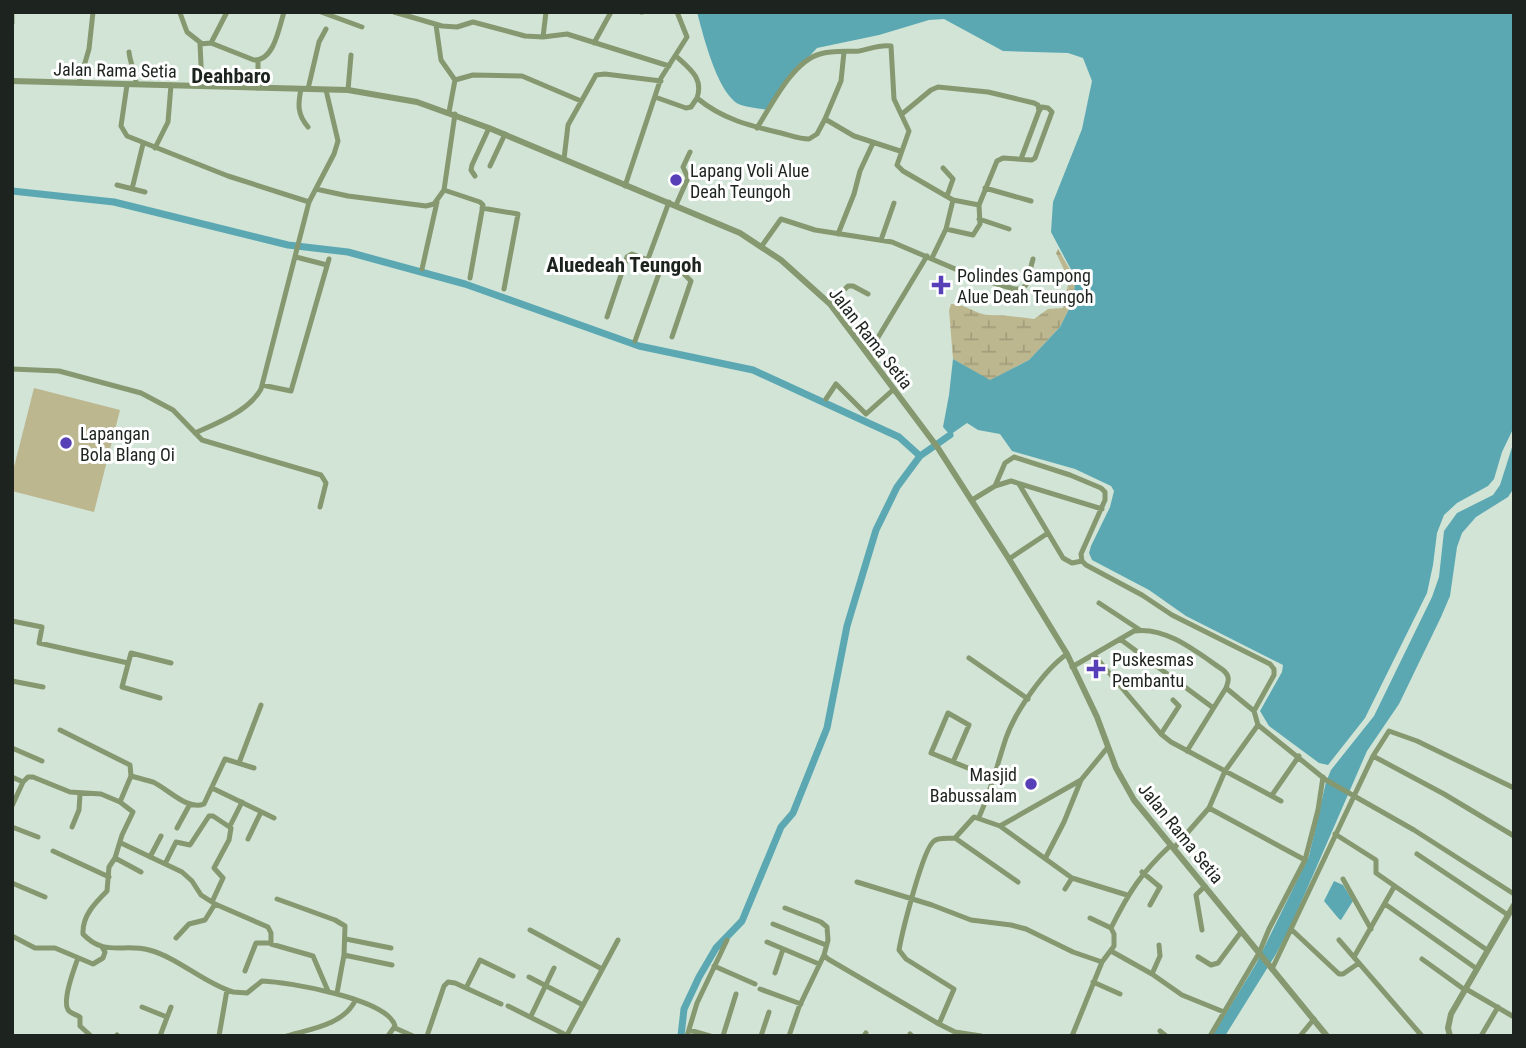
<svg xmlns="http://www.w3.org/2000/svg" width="1526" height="1048" viewBox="0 0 1526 1048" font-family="'Roboto Condensed',sans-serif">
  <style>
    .wetland { fill: url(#wetland-marsh) }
    .pitch { fill: #bdb78f }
    .water { fill: #5ba8b3 }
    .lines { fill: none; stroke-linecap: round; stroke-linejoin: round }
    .canal { stroke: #5ba8b3; stroke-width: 7 }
    .minor { stroke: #86986f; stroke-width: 5 }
    .tertiary { stroke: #86986f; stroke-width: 6 }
    .poi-dot { fill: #573fb7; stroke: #fff; stroke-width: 2.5 }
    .labels { text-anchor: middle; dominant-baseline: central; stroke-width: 6; stroke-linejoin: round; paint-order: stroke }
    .street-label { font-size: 18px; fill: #1d241f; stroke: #fff }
    .poi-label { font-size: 18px; fill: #1d241f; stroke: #fff; text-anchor: start }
    .quarter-label { font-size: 21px; font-weight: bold; fill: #1d241f; stroke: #fff }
  </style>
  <defs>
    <pattern id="wetland-marsh" width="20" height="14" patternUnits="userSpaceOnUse" patternTransform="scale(1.75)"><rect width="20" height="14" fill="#bdb78f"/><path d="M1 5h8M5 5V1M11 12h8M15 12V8" fill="none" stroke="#a29d7b"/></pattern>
  </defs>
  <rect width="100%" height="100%" fill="#d1e4d6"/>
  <path class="wetland" d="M1058,249l18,31 -4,23 -12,24 -31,33 -40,21 -36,-22 -4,-49 2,-6c14,-1 25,11 38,11 15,0 30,2 45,4l14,-10 15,-1 6,-28 -13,-27z"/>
  <path class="pitch" d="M34,388l86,22 -26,102 -82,-21v-16z"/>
  <path class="water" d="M697,12h817v415l-12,25 -8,27 -6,7 -31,17 -13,12 -7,18 -4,32 -6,28 -62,125 -37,47 -9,-2 -50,-37 -9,-15 22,-39 1,-7 -97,-49 -37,-26 -57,-30 -3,-7 2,-7 19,-39 4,-16 -3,-5 -36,-17 -63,-18 -12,-17 -22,-4 -11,-7 -17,12 -7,-8 6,-32 4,-36 37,21 39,-20 31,-33 12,-24 4,-24 -25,-47 2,-30 29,-73 10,-48 -9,-23 -15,-5 -65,-2 -59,-32 -15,1 -50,15 -62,13 -29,31 -20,31c-9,-2 -19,-2 -27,-5 -23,-8 -38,-71 -44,-93z
    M1514,441v47l-6,9 -32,20 -14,16 -5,14 -7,49 -9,21 -42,87 -32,47 -77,177 -14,26 -51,82h-13l44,-72 53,-108 17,-74 5,-12 43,-54 58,-119 7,-20 5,-46 13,-18 36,-18 7,-10z
    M1334,881l9,4 10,16 -12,19 -2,-1 -15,-18z"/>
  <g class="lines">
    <path class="canal" d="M12,191l102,11 174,43 60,7 117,32 174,62 114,24 146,67 21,19 30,-21
      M681,1036l3,-27 15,-32 17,-29 26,-27 39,-94 12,-14 34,-85 20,-102 29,-96 21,-43 23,-31"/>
    <path class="minor" d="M321,12l41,15
      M394,12l48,14 15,1 16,-5 52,14 18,1 24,-3 102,32
      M641,12h1
      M180,13l7,19 14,11
      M12,15v8
      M436,25l5,35 14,20
      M543,37l3,-25
      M211,43l16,-31
      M594,43l17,-31
      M129,52c1,12 7,20 7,32
      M676,56c13,12 28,22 21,42 25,21 53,28 84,35 9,2 18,6 28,6l8,-5 8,-15 29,17 46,15
      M258,61v27
      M79,83l10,-34 4,-37
      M127,85l-6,41 6,10 101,40 81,26
      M202,85l-2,-41 11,-1 43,17c20,1 25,-32 30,-48
      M301,89c-3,15 -4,25 7,38
      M308,89l11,-47 7,-13
      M348,90l3,-35
      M655,97l31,11 5,-1 6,-9
      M449,112l6,-32 18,-5 49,1 59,25
      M902,114l29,-24 7,-3 50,5 46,11 4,2 1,6
      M825,119l16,-38 3,-29
      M757,128c14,-22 36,-67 63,-74 13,-4 26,-2 39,-3 11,-2 21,-7 32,-5l3,53 15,32 -12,34 6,6 50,29 -7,29 -14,29
      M155,148l13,-26 3,-37
      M564,159l4,-34 28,-50 9,-1 56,7
      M1021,159l18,-48
      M490,166l15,-32
      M943,168l10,11 -6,17
      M475,176l-4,-6 1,-5 17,-37
      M117,185l28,7
      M625,186l36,-108 26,-41 -10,-25
      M985,188l46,13
      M132,189l11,-45
      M316,189l32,7 78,10 8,-2 10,-14 11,-76
      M444,190l36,12 3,3 -13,73
      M953,200l26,5 18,-44 6,-3 29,2 3,-2 17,-46 -4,-4 -6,-1 -3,4
      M676,205l12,-27 -5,-11 7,-15
      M482,208l36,6 -14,75
      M979,219l30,10
      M946,229l27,6 7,-11 -1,-19
      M838,234l16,-40 6,-23 13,-28
      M881,240l13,-37
      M761,247l20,-28 34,11 77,12 82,35 40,12h8l4,-4 7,-26
      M296,257l31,8
      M648,259l21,-57
      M422,269l15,-67
      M830,304l18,-18h5l15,8
      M607,317l20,-60 5,-3 52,20 7,7 -19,56
      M635,341l27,-76
      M868,354l59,-98
      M12,369l47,2 82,22 32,17 29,30 119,35 5,8 -6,24
      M262,385l29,6 38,-132
      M826,399l10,-15 30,30 28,-25
      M195,433c22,-10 54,-22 66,-44l48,-187 25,-48 4,-13 -12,-51
      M1019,484l44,74 9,5 10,-2
      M995,486l10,-23 9,-6 56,18 31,13 4,4v8l-24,54 1,7 4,4 56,30 30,20 98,49 4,5v6l-20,36 4,14 68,55 88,50 100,64
      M972,500l23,-14 16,-5 91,28
      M1009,559l39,-26
      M1099,603l41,27
      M12,621l30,6 -3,16 89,20
      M1120,639l92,68
      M1094,655l67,79 10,8 110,59
      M969,658l59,41
      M1072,667l62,-36c32,-5 64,22 89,39 7,6 6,10 3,18l-39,63
      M12,681l31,6
      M1226,688l28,23
      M160,698l-38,-11 9,-34 40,10
      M60,730l70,35 1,11 -11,26
      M1161,734l18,-28 -6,-6
      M12,748l30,13
      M1373,756l16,-25 28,10 97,47
      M953,762l16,-37 -21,-12 -17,40 64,26
      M239,763l22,-58
      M131,776c7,2 15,4 22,6 15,7 35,29 51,22l21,-45 29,9
      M12,777l11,5 5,-5h5l37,15 31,2 19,8 13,10 -11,23 -7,23 -6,9 -2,24c-12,12 -25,25 -24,43 21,23 41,9 66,16 30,8 54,33 84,42l14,1 15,-12c27,1 126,18 133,45l-7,10
      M212,788l62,30
      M1272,795l27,-39
      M12,806l11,-24
      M1209,808l96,52
      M979,817c12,-26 18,-52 27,-79 9,-26 38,-68 61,-84
      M231,824l11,-22
      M1000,826l72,52 55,17
      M12,827l26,10
      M72,827l7,-17 1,-16
      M177,828l13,-24
      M1335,834l41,26v13l111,77
      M955,838l63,44
      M248,839l13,-27
      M121,843l61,29 10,9 9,14 14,9 53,23 3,6v11l42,12 15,35
      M1174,848l35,-40 16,-37 33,-46
      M53,851l56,26
      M1417,854l91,61
      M150,857l11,-21
      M1046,857l18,-35 17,-42
      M115,858l26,14
      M165,864l11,-22 14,3 19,-29h4l18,12 -2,12 -15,28 9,10 -11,24
      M1142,872l18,15 -10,18
      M1343,879l28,50
      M857,882l75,23 39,15 40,5 15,4 47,23 29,10
      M12,883l33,14
      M1065,889l7,-11
      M277,899l58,21 10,6 -1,29 -7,38
      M1385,904l92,65
      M785,908l36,14 6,5 1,13 -4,15 4,4 111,65 16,8 26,4
      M1090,918l21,10
      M773,924l53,21
      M530,930l72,39
      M1202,930l-6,-35 9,-9
      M1292,930l47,44h4l16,-11
      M12,936l23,12h20l38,16 10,-6 2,-6 -3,-5
      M176,938l13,-14 16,-4 10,-16
      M346,939l45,9
      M1339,940l83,96
      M767,942l52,22
      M1111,951l41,23 30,21 42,17
      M344,955l48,10
      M1198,957l13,8 7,-2 23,-31
      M1354,957l40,-70
      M78,958c-4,11 -17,45 -9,53 3,3 8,4 11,6v9l11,10
      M1422,959l43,31
      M714,966l41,18
      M1272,969l101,-213 71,38 70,42
      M245,971l11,-28h14
      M775,973l8,-24
      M1152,974l8,-18 -1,-11
      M529,977l54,28
      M1093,982l27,12
      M466,988l14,-28 33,16
      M760,989l41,15
      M1466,989l48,28
      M508,1006l60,30
      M142,1007l25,10
      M531,1016l23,-48
      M939,1024l15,-35 -48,-30 -7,-9c3,-17 24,-102 35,-109 5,-4 15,-2 21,-3l19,-21 26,9 81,-46 27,-33
      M395,1028l18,8
      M689,1030l21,6
      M1160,1031l6,5
      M910,1034l2,2
      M117,1035l1,1
      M567,1035l51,-95
      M160,1036l11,-29
      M219,1036l8,-46
      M287,1036c23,-7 56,-11 68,-35
      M427,1036l17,-50 4,-4 7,1 46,21
      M687,1036l10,-33 30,-63
      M723,1036l13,-42
      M761,1036l8,-24
      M789,1036l10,-29 25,-52
      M864,1036l2,-3
      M1072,1036l30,-74 12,-16v-12l-3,-6c18,-36 30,-55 60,-83
      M1210,1036l49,-83 10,-24 36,-69 13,-50 5,-33
      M1300,1036l14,-17
      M1481,1036l17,-29"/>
    <path class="tertiary" d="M12,81l336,9 69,12 72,26 251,105 41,27 49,44 108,144 71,111 58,95 30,63 19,51 18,32 193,236
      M1450,1036l-2,-8 3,-14 63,-109"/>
  </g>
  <g class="poi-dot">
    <circle cx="676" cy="180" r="7"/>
    <path d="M937.5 274.5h7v7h7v7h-7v7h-7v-7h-7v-7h7z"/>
    <circle cx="66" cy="443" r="7"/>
    <path d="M1092.5 658.5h7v7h7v7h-7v7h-7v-7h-7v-7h7z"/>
    <circle cx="1031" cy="784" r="7"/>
  </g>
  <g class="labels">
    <g class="street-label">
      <text transform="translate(115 70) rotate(1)">Jalan Rama Setia</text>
      <text transform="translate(871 338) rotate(52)">Jalan Rama Setia</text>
      <text transform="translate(1181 833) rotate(51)">Jalan Rama Setia</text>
    </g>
    <g class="poi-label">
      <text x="690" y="170">Lapang Voli Alue<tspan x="690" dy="21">Deah Teungoh</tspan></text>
      <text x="957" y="275">Polindes Gampong<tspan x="957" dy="21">Alue Deah Teungoh</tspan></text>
      <text x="80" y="433">Lapangan<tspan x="80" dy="21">Bola Blang Oi</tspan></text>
      <text x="1112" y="659">Puskesmas<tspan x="1112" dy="21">Pembantu</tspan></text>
      <text x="1017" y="774" text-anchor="end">Masjid<tspan x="1017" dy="21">Babussalam</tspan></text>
    </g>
    <g class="quarter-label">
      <text x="231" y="76">Deahbaro</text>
      <text x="624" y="265">Aluedeah Teungoh</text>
    </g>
  </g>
  <rect width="1526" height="1048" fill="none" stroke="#1d241f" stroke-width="28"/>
</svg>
